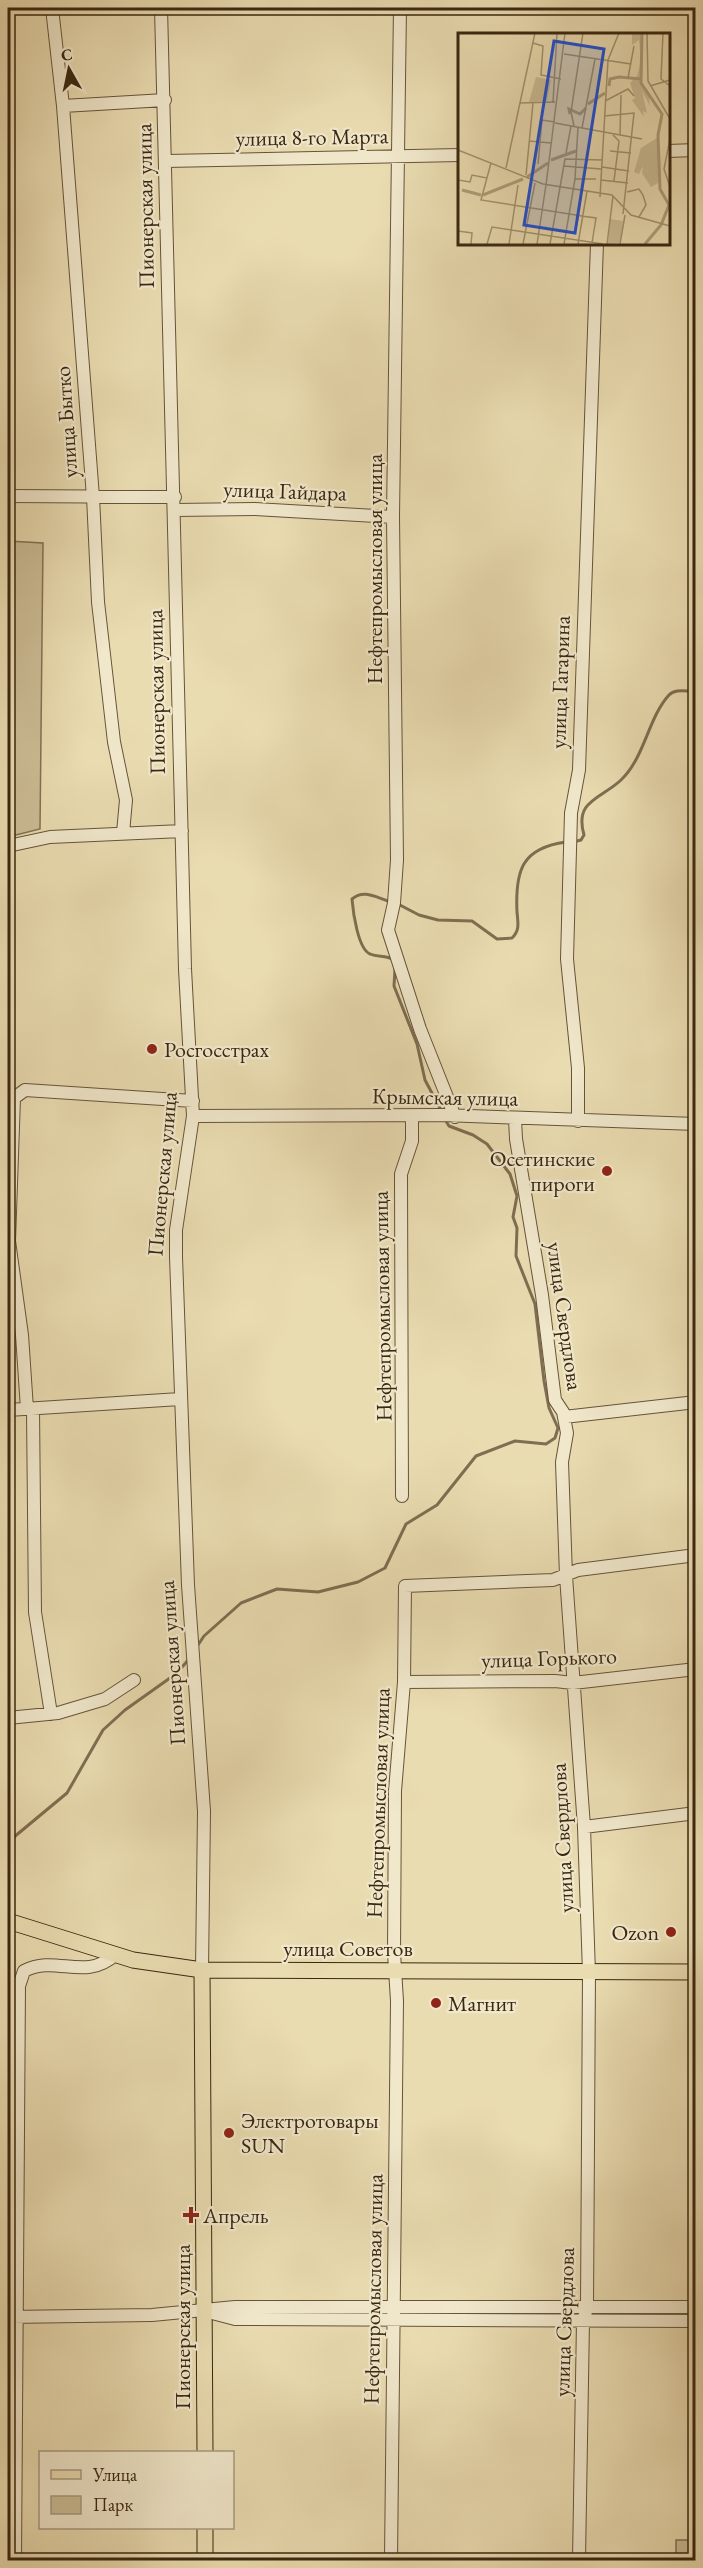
<svg xmlns="http://www.w3.org/2000/svg" width="703" height="2568" viewBox="0 0 703 2568" font-family="'EB Garamond',serif">
  <style>
    .green { fill: #ccbd96; stroke: #827254; stroke-width: 1.5 }
    .lines { fill: none; stroke-linecap: round; stroke-linejoin: round }
    .stream { stroke: #7f6e51; stroke-width: 3 }
    .minor-casing { stroke: #655439; stroke-width: 14 }
    .major-casing { stroke: #392711; stroke-width: 17 }
    .minor { stroke: #f1e8cc; stroke-width: 12 }
    .major { stroke: #eadcb1; stroke-width: 15 }
    .poi-dot { fill: #8f2418; stroke: #f1e8cc; stroke-width: 2 }
    .labels { text-anchor: middle; dominant-baseline: central; stroke-width: 4.5; stroke-linejoin: round; paint-order: stroke }
    .street-label { font-size: 22px; fill: #392711; stroke: #f1e8cc }
    .poi-label { font-size: 22px; fill: #392711; stroke: #f1e8cc; text-anchor: start }
    .inset-river { fill: none; stroke: #ae9e7b; stroke-width: 3 }
    .inset-road { fill: none; stroke: #a39471; stroke-width: 1.5 }
    .view { fill: #1d4ed8; fill-opacity: 0.15; stroke: #1d4ed8; stroke-width: 3 }
    .inset-edge { fill: none; stroke: #392711; stroke-width: 3 }
  </style>
  <rect width="100%" height="100%" fill="#eadcb1"/>
  <filter id="stains"><feTurbulence type="fractalNoise" baseFrequency=".00333" numOctaves="4"/><feColorMatrix values="0 0 0 0 .2 0 0 0 0 .09 0 0 0 0 .02 0 0 0 .5 -.17"/></filter>
  <radialGradient id="worn" r=".72"><stop offset=".6" stop-color="#630" stop-opacity="0"/><stop offset="1" stop-color="#630" stop-opacity=".3"/></radialGradient>
  <path class="green" d="M8,541l35,2 -3,286 -32,8z
    M676,2540h19v20h-19z"/>
  <g class="lines">
    <path class="stream" d="M573,842l8,-2 3,-5c-10,-35 17,-36 37,-55 24,-23 27,-62 48,-85 7,-7 18,-3 27,-4
      M392,902c-14,-3 -27,-14 -40,-3 1,13 6,50 18,55 9,4 15,0 24,6
      M398,904l21,11 19,5 34,1 25,18 15,-1c8,-8 6,-15 5,-26 -2,-42 5,-64 49,-70
      M395,969l-1,17 23,58 8,36 17,32
      M196,1648l8,-12 37,-33 36,-14 41,3 40,-10 27,-14 21,-44 31,-19 39,-49 39,-15 31,3 9,-6 3,-10 -9,-20 -5,-27 -9,-77 -19,-48 1,-28 -4,-11 4,-21 -7,-22 -23,-30 -14,-9 -24,-9 -5,-8
      M8,1842l59,-49 36,-63 22,-20 52,-37 12,-14"/>
    <g class="minor-casing">
      <path id="minor" d="M52,8l11,98 30,391 5,105 16,140 12,58 -3,33
        M161,8l24,961 8,147 -17,114v27l12,328 16,226 -2,159
        M400,8l-7,509 4,343 -3,43 -6,27 32,99 35,88
        M63,106l102,-6
        M668,151l28,-1
        M166,161l294,-6
        M8,496l167,1
        M175,510l80,-1 138,8
        M8,846l42,-9 132,-6
        M193,1116l250,-1 253,9
        M515,1119l1,20 26,156 13,105 8,12 4,21 -5,29 4,114 18,251 5,146 -2,335 -4,13 -4,239
        M578,1121v-53l-11,-109 4,-146 8,-43 18,-527
        M27,1409l-5,-74 -13,-94 5,-143 11,-8 168,11
        M33,1409l2,203 16,102
        M8,1410l172,-11
        M564,1417l132,-15
        M402,1496l-1,-322 11,-33v-24
        M404,1682l151,-1 18,2 123,-14
        M8,1718l50,-5 47,-14 29,-19
        M584,1827l112,-14
        M212,2313l23,6 461,2
        M8,2317l144,-2 83,-8h461
        M15,2560l4,-574 5,-15c32,-17 60,11 91,-16
        M391,2560l6,-559 -3,-48 1,-162 9,-109 1,-96 148,-6 25,-10 118,-15"/>
    </g>
    <g class="major-casing">
      <path id="major" d="M8,1921l125,39 69,10 494,2
        M202,1970l3,482
        M205,2528v32"/>
    </g>
    <use href="#minor" class="minor"/>
    <use href="#major" class="major"/>
  </g>
  <g class="poi-dot">
    <circle cx="152" cy="1049" r="6"/>
    <circle cx="607" cy="1171" r="6"/>
    <circle cx="671" cy="1932" r="6"/>
    <circle cx="436" cy="2003" r="6"/>
    <circle cx="229" cy="2133" r="6"/>
    <path d="M188 2206h6v6h6v6h-6v6h-6v-6h-6v-6h6z"/>
  </g>
  <g class="labels">
    <g class="street-label">
      <text transform="translate(312 137) rotate(-1)">улица 8-го Марта</text>
      <text transform="translate(145 206) rotate(-91)">Пионерская улица</text>
      <text transform="translate(66 422) rotate(-94)">улица Бытко</text>
      <text transform="translate(285 491) rotate(2)">улица Гайдара</text>
      <text transform="translate(374 569) rotate(-90)">Нефтепромысловая улица</text>
      <text transform="translate(560 682) rotate(-88)">улица Гагарина</text>
      <text transform="translate(156 692) rotate(-91)">Пионерская улица</text>
      <text transform="translate(445 1097) rotate(1)">Крымская улица</text>
      <text transform="translate(162 1174) rotate(-85)">Пионерская улица</text>
      <text transform="translate(382 1306) rotate(-91)">Нефтепромысловая улица</text>
      <text transform="translate(565 1316) rotate(82)">улица Свердлова</text>
      <text transform="translate(549 1658) rotate(-2)">улица Горького</text>
      <text transform="translate(172 1663) rotate(-94)">Пионерская улица</text>
      <text transform="translate(378 1803) rotate(-88)">Нефтепромысловая улица</text>
      <text transform="translate(562 1838) rotate(-93)">улица Свердлова</text>
      <text x="348" y="1948">улица Советов</text>
      <text transform="translate(373 2289) rotate(-89)">Нефтепромысловая улица</text>
      <text transform="translate(564 2322) rotate(-88)">улица Свердлова</text>
      <text transform="translate(182 2327) rotate(-90)">Пионерская улица</text>
    </g>
    <g class="poi-label">
      <text x="164" y="1049">Росгосстрах</text>
      <text x="595" y="1158" text-anchor="end">Осетинские<tspan x="595" dy="25">пироги</tspan></text>
      <text x="659" y="1932" text-anchor="end">Ozon</text>
      <text x="448" y="2003">Магнит</text>
      <text x="241" y="2120">Электротовары<tspan x="241" dy="25">SUN</tspan></text>
      <text x="203" y="2215">Апрель</text>
    </g>
  </g>
  <g transform="translate(458 33)">
    <rect width="212" height="212" fill="#eadcb1"/>
    <path d="M174,0h9l1,27 -2,21 9,16 1,9 -8,-15 5,22 -4,-2 1,6 -12,-17 3,-2 -5,-15 7,-7 4,-15 -2,-21 -7,5zM78,44l15,3 -4,21 -18,1zM199,105l3,44 -9,5 -9,-14 1,-7 -4,8 -5,-2 7,-24zM152,186l13,2 -3,22 -12,1z" fill="#ccbd96"/>
    <path class="inset-river" d="M184,0l-1,50 21,31 -4,21 2,54 9,16 -8,20 -16,19M151,53l1,-7 9,-2 22,2M130,71l17,-11M112,81l-1,-5 11,5 6,-6M93,127l25,-9M69,144l21,-14M4,157l19,5M25,162l40,-16"/>
    <path class="inset-road" d="M189,0l1,48 22,38M205,0l-2,46 9,7M75,10l10,3 -2,29 20,4M106,21l67,10M170,45l6,-32M192,53l20,-6M147,68l23,-12 6,7M95,69l4,-69M62,70l35,-1M146,83l30,-3 -11,101M97,90l87,16M116,93l-3,-14 12,-79M124,95l13,-69M155,102l6,6 -5,40M162,102l1,-40M212,106l-6,30 6,18M71,108l22,2M82,109l2,-22 13,2M0,117l85,34 69,11 19,20 39,11M152,118l21,2M108,120l5,-27M33,130l-10,37 101,16M80,131l2,-22M106,133l37,3M144,134l27,4M48,135l29,-135M68,142l7,-72M117,146h21M0,147l12,2 2,-7 15,3M143,147l27,3M88,152l19,-152M169,159l12,-3 4,6 3,10 -7,12M142,164l8,-137 11,-27M123,183l15,2 -4,25M0,198l14,2 -1,11M29,211l5,-17 111,17M51,211l9,-59M65,211l12,-61M79,211l9,-59M92,211l15,-85 37,1M106,211l11,-65 3,-52M120,211l9,-53M149,211l6,-48M162,211l5,-29"/>
    <path class="view" d="M96,8l50,8 -29,184 -51,-8z"/>
    <rect width="212" height="212" class="inset-edge"/>
  </g>
  <rect width="703" height="2568" fill="none" stroke="#eadcb1" stroke-width="30"/>
  <rect x="9" y="9" width="685" height="2550" fill="none" stroke="#392711" stroke-width="3"/>
  <rect x="15" y="15" width="673" height="2538" fill="none" stroke="#392711" stroke-width="1.5"/>
  <rect x="39" y="2451" width="195" height="78" fill="#f1e8cc" stroke="#a79b81" stroke-width="1.5"/>
  <rect x="51" y="2470" width="30" height="9" fill="#eadcb1" stroke="#a79b81" stroke-width="1.5"/>
  <text x="93" y="2481" font-size="18" fill="#392711">Улица</text>
  <rect x="51" y="2496" width="30" height="18" fill="#ccbd96" stroke="#a79b81" stroke-width="1.5"/>
  <text x="93" y="2511" font-size="18" fill="#392711">Парк</text>
  <g transform="translate(69 69) rotate(351)" stroke="#f1e8cc" stroke-width="4.5" paint-order="stroke">
  <path d="M0-4.5L10 22L0 15L-10 22Z" fill="#392711"/>
  <text y="-9" font-size="16" font-weight="bold" text-anchor="middle" fill="#392711">С</text>
  </g>
  <rect width="100%" height="100%" filter="url(#stains)"/>
  <rect width="100%" height="100%" fill="url(#worn)"/>
</svg>
